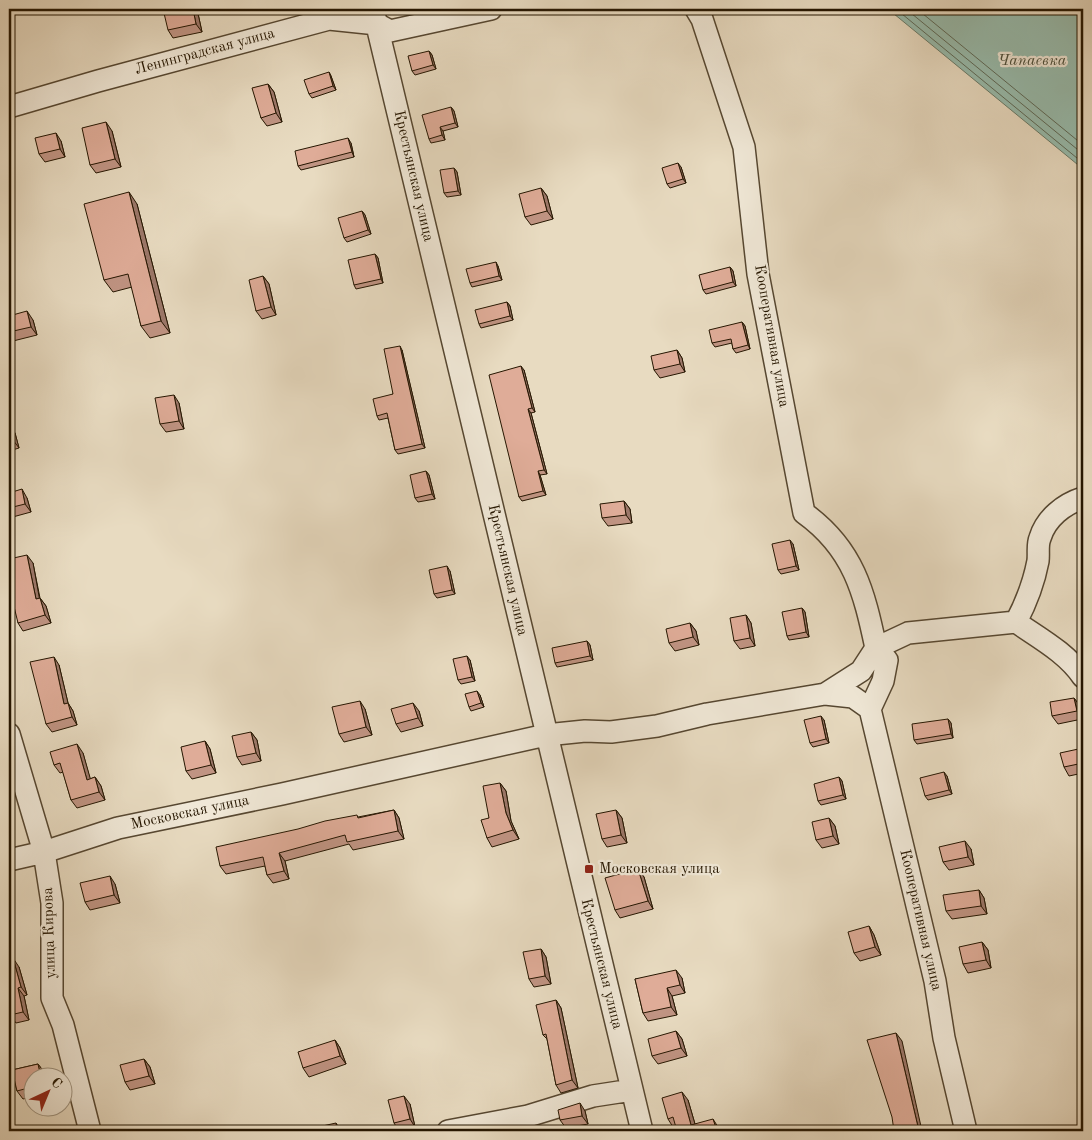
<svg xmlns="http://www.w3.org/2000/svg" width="1092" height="1140" viewBox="0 0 1092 1140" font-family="'Old Standard TT',serif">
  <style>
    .water { fill: #98bcad; stroke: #6a7a68 }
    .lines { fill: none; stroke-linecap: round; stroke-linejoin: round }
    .shore { stroke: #5e6957; stroke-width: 1 }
    .minor-casing { stroke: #564731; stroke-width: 24 }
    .minor { stroke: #f0e8d7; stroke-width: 21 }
    .wall { fill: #c09483; stroke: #251601 }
    .shaded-wall { fill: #9c786a; stroke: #251601 }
    .building { fill: #dfac98; stroke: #251601 }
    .poi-dot { fill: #8f2418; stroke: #f0e8d7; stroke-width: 2 }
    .labels { text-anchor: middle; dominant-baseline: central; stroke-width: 4.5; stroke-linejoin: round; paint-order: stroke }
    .street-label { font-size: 15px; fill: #251601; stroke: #f0e8d7 }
    .poi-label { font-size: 15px; fill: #251601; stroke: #f0e8d7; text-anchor: start }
    .water-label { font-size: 16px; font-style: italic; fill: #4d503d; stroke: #f0e8d7 }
  </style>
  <rect width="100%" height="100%" fill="#e8dbc1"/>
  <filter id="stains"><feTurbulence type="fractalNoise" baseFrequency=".004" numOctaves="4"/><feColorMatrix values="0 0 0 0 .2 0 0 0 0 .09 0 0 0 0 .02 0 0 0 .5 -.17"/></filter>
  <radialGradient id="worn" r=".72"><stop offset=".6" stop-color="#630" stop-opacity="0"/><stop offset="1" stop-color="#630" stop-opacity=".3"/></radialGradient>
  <path class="water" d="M888,9h195v160z"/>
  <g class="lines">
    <path class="shore" d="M896,9l187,154
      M906,9l177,145
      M917,9l166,136"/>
    <g class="minor-casing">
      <path id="minor" d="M373,9l269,1122
        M696,9l6,10 42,128 14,127 46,239c50,36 60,79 72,135l-15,23 -36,23
        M9,107l89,-26 231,-62 48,5 13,7 101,-22
        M1016,622c10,-19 18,-40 22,-61 1,-8 -1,-16 2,-23 6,-20 24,-34 43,-40
        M1016,622c23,16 51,31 67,55
        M870,709l65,272 9,57 22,93
        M9,734l35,118 8,51v95l11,27 27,106
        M9,860l35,-8 74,-24 164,-34 264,-59 39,-4 26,1 46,-6 50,-12 118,-20 28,3 17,12 13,-28 4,-21 -11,-12 32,-15 108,-11
        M448,1131l80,-15 65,-20 39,-6"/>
    </g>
    <use href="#minor" class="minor"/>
  </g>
  <path class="wall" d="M197,9l5,23 -29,6 -5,-8z
    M429,51l3,4 4,14 -21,6 -3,-4z
    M329,72l2,4 5,14 -24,8 -3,-4z
    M268,84l6,8 8,30 -15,4 -6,-8z
    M451,107l3,4 4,16 -15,4 2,9 -14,3 -2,-4z
    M112,131l9,36 -25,6 -6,-8z
    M61,141l4,16 -20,5 -6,-8z
    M351,143l3,14 -53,13 -3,-4z
    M681,167l5,16 -16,5 -3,-4z
    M454,168l3,4 4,23 -14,2 -3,-4z
    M541,188l6,8 6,23 -22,6 -6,-8z
    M137,204l33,129 -20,5 -9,-12 -9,-39 -19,5 -9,-12z
    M362,211l3,4 6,19 -24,8 -3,-4z
    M375,254l3,4 5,25 -27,6 -2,-4z
    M498,266l4,14 -30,7 -2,-4z
    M730,267l3,4 3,15 -30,8 -3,-4z
    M263,276l6,8 7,31 -14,4 -6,-8z
    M507,302l3,4 3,14 -32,8 -2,-4z
    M9,316l24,4 4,15 -28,7z
    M742,322l3,4 5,23 -14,4 -3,-4 -1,-6 -17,4 -3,-4z
    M402,350l23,98 -27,6 -3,-4 -7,-32 -9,2 -2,-4 16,-22z
    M677,350l5,8 3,14 -25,6 -6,-8z
    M524,370l11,42 -4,1 16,61 -7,1 6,20 -24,6 -3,-4z
    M179,403l5,26 -18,3 -6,-8z
    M9,425l6,8 4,15 -10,3z
    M426,471l3,4 6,24 -17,3 -3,-4z
    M9,493l18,5 4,14 -22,6z
    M624,501l6,8 2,14 -24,3 -6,-8z
    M793,544l6,26 -18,4 -3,-4z
    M33,563l7,35 6,8 5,17 -28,8 -5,-8z
    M450,571l5,23 -18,4 -3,-4z
    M802,608l3,4 4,25 -20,3 -2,-4z
    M746,615l5,8 4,23 -15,3 -6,-8z
    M690,623l6,8 3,14 -24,6 -6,-8z
    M587,641l3,4 3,15 -36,7 -2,-4z
    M470,660l5,21 -14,3 -3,-4z
    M59,665l9,38 5,8 4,14 -25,7 -6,-8z
    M480,695l4,12 -13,4 -2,-4z
    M1074,698l6,8 2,13 -24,5 -6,-8z
    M365,709l7,26 -28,7 -5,-8z
    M419,711l4,15 -22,6 -5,-8z
    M948,719l3,4 2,15 -36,6 -3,-4z
    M824,720l5,23 -16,4 -3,-4z
    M251,732l6,8 4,21 -19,4 -5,-8z
    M205,741l5,8 6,24 -24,6 -6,-8z
    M1083,748v25l-14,3 -5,-9z
    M83,753l7,26 5,-2 6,9 4,14 -28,8 -6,-8 -8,-28 -3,1 -6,-8z
    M947,776l5,18 -24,6 -3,-4z
    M839,777l3,4 4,18 -25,6 -3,-4z
    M500,783l6,8 5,30 8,18 -27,8 -5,-9 2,-20z
    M394,810l5,8 5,21 -51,11 -4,-6 -64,17 4,18 -16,4 -6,-8 -2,-9 -39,8 -6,-8 138,-49z
    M616,810l6,8 5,25 -20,4 -5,-8z
    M829,818l6,8 4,18 -17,4 -6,-8z
    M971,849l3,16 -25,5 -6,-8z
    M638,869l6,8 9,32 -33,9 -5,-8z
    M115,884l5,19 -30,7 -5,-8z
    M979,890l5,8 3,16 -35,5 -6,-8z
    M869,926l5,9 7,20 -21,6 -6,-8z
    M982,942l6,8 3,18 -23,5 -5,-9z
    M541,949l5,8 5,27 -17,3 -5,-8z
    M19,967l8,28 -3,1 5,24 -13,3 -6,-8z
    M682,978l3,15 -13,3 5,19 -29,6 -5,-8 -8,-34z
    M556,1000l5,8 17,80 -17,5 -5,-8 -9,-46 -4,-4z
    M676,1031l6,8 5,17 -29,8 -6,-8z
    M335,1040l5,8 6,16 -37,13 -6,-9z
    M144,1059l6,8 5,17 -25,6 -5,-8z
    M38,1064l6,8 1,6h-13v19l-9,2 -6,-8 -5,-21z
    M688,1100l7,24 23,3 2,4h-43l-2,-5 -2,1 -5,-8z
    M410,1104l5,23 -16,4 -5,-8z
    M585,1111l3,13 -22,4 -6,-8z"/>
  <path class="shaded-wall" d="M193,9h4l5,23 -6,-8z
    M429,51l3,4 4,14 -3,-4z
    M329,72l2,4 5,14 -3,-4z
    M268,84l6,8 8,30 -6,-9z
    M451,107l3,4 4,16 -3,-4z
    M106,122l6,9 9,36 -6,-8z
    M440,127l3,4 2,9 -3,-5z
    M56,133l5,8 4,16 -5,-8z
    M348,138l3,5 3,14 -2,-5z
    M678,163l3,4 5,16 -3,-4z
    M454,168l3,4 4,23 -3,-4z
    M541,188l6,8 6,23 -6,-8z
    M129,192l8,12 33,129 -9,-12z
    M362,211l3,4 6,19 -3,-4z
    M375,254l3,4 5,25 -2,-4z
    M496,262l2,4 4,14 -3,-4z
    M730,267l3,4 3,15 -3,-4z
    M263,276l6,8 7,31 -5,-8z
    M507,302l3,4 3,14 -3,-4z
    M27,311l6,9 4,15 -6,-8z
    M742,322l3,4 5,23 -2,-4z
    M400,346l2,4 23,98 -3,-4z
    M677,350l5,8 3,14 -5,-8z
    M521,366l3,4 11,42 -3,-4z
    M174,395l5,8 5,26 -5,-8z
    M528,409l3,4 16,61 -3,-4z
    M9,425l6,8 4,15 -6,-8z
    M426,471l3,4 6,24 -3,-5z
    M538,471l2,4 6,20 -3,-4z
    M22,489l5,9 4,14 -6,-8z
    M624,501l6,8 2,14 -6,-8z
    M790,540l3,4 6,26 -3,-4z
    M27,555l6,8 8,44 -5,-8z
    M447,566l3,5 5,23 -3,-4z
    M40,598l6,8 5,17 -6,-8z
    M802,608l3,4 4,25 -3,-5z
    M746,615l5,8 4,23 -5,-8z
    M690,623l6,8 3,14 -6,-8z
    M587,641l3,4 3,15 -3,-4z
    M467,656l3,4 5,21 -3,-4z
    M54,657l5,8 9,38 5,8 4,14 -13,-21z
    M477,691l3,4 4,12 -3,-4z
    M1074,698l6,8 2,13 -5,-8z
    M360,701l5,8 7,26 -6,-8z
    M413,703l6,8 4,15 -5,-8z
    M821,716l3,4 5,23 -3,-4z
    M948,719l3,4 2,15 -2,-4z
    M251,732l6,8 4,21 -5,-8z
    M205,741l5,8 6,24 -5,-8z
    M77,744l6,9 10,35 -6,-8z
    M944,772l3,4 5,18 -3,-4z
    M95,777l6,9 4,14 -6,-8z
    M839,777l3,4 4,18 -3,-4z
    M500,783l6,8 5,30 8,18 -6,-9 -7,-17z
    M394,810l5,8 5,21 -6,-8z
    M616,810l6,8 5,25 -6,-8z
    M829,818l6,8 4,18 -6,-8z
    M965,841l6,8 3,16 -6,-8z
    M279,853l6,8 4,18 -5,-8z
    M638,869l6,8 9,32 -5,-8z
    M110,876l5,8 5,19 -6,-8z
    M979,890l5,8 3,16 -6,-8z
    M869,926l5,9 7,20 -6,-8z
    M982,942l6,8 3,18 -5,-8z
    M541,949l5,8 5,27 -6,-8z
    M13,958l6,9 8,28 -6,-8z
    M676,970l6,8 3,15 -5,-8z
    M18,988l6,8 5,24 -6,-8z
    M667,988l5,8 5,19 -6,-8z
    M556,1000l5,8 17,80 -6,-8z
    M676,1031l6,8 5,17 -6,-8z
    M896,1033l6,8 20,90h-3z
    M335,1040l5,8 6,16 -6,-8z
    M144,1059l6,8 5,17 -6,-8z
    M38,1064l6,8 1,6h-4z
    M682,1092l6,8 9,31 -6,-6z
    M404,1096l6,8 5,23 -5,-8z
    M580,1103l5,8 3,13 -6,-8z
    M713,1119l5,8 2,4h-3z
    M336,1123l5,8h-4z"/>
  <path class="building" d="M163,9h30l3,15 -28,6z
    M429,51l4,14 -21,6 -4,-15z
    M329,72l4,14 -24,8 -5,-14z
    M268,84l8,29 -15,5 -9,-30z
    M451,107l4,16 -15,4 2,8 -13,4 -7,-24z
    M106,122l9,37 -25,6 -8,-37z
    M56,133l4,16 -21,5 -4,-16z
    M348,138l4,14 -54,14 -3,-15z
    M678,163l5,16 -16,5 -5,-16z
    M454,168l4,23 -14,2 -4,-23z
    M541,188l6,23 -22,6 -6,-23z
    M129,192l32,129 -20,5 -13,-52 -24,6 -20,-76z
    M362,211l6,19 -24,8 -6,-20z
    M375,254l6,25 -27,6 -6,-25z
    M496,262l3,14 -29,7 -4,-14z
    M730,267l3,15 -30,8 -4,-15z
    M263,276l8,31 -15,4 -7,-31z
    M507,302l3,14 -31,8 -4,-14z
    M27,311l4,16 -22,5v-16z
    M742,322l6,23 -15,4 -2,-10 -19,4 -3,-13z
    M400,346l22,98 -27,6 -8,-37 -10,3 -4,-17 20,-5 -9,-45z
    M677,350l3,14 -26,6 -3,-14z
    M521,366l11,42 -4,1 16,61 -6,1 5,20 -24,6 -30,-122z
    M174,395l5,26 -19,3 -5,-26z
    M9,425l4,15 -4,1z
    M426,471l6,23 -17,4 -5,-23z
    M22,489l3,15 -16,4v-15z
    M624,501l2,14 -24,3 -2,-14z
    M790,540l6,26 -18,4 -6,-26z
    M27,555l9,44 4,-1 5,17 -27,8 -9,-37v-27z
    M447,566l5,24 -18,4 -5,-24z
    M802,608l4,24 -19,4 -5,-24z
    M746,615l4,23 -16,3 -4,-23z
    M690,623l3,14 -24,6 -3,-14z
    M587,641l3,15 -35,7 -3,-15z
    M467,656l5,21 -14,3 -5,-21z
    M54,657l10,47 4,-1 4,14 -26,7 -16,-62z
    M477,691l4,12 -12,4 -4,-13z
    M1074,698l3,13 -25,5 -2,-14z
    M360,701l6,26 -27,7 -7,-27z
    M413,703l5,15 -22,6 -5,-15z
    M821,716l5,23 -16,4 -6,-23z
    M948,719l3,15 -37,6 -2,-16z
    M251,732l5,21 -19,4 -5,-21z
    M205,741l6,24 -25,6 -5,-24z
    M77,744l10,36 8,-3 4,15 -28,8 -11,-37 -6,2 -4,-13z
    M1083,748v15l-19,4 -4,-14z
    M944,772l5,18 -24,6 -5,-18z
    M839,777l4,18 -25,6 -4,-17z
    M500,783l6,30 7,17 -26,8 -6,-18 8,-2 -6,-32z
    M394,810l4,21 -51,11 -2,-7 -66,18 5,18 -17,4 -4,-18 -43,9 -4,-19 82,-18 27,-8 32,-6 1,3z
    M616,810l5,25 -19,4 -6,-25z
    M829,818l4,18 -17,4 -4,-18z
    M965,841l3,16 -25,5 -4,-15z
    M638,869l10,32 -33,9 -10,-32z
    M110,876l4,19 -29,7 -5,-19z
    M979,890l2,16 -35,5 -3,-16z
    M869,926l6,21 -21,6 -6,-21z
    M982,942l4,18 -23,4 -4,-17z
    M541,949l4,27 -16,3 -6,-27z
    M13,958l8,29 -3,1 5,24 -13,3 -1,-7v-48z
    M676,970l4,15 -13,3 4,19 -28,6 -8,-34z
    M556,1000l16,80 -16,5 -10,-51 -3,1 -7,-30z
    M676,1031l5,17 -29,8 -4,-17z
    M896,1033l23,98h-25l-2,-14 -25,-77z
    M335,1040l5,16 -37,12 -5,-16z
    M144,1059l5,17 -24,6 -5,-17z
    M38,1064l3,14h-9v9l-15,4 -5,-21z
    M682,1092l9,33 22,-6 4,12h-40l-4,-14 -5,2 -6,-21z
    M404,1096l6,23 -16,4 -6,-23z
    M580,1103l2,13 -22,4 -2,-10z
    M336,1123l1,8h-18l-1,-4z"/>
  <rect class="poi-dot" x="584" y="864" width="10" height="10" rx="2.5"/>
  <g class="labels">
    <g class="street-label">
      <text transform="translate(205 52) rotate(-15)">Ленинградская улица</text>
      <text transform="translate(413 176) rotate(77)">Крестьянская улица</text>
      <text transform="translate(771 336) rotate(80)">Кооперативная улица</text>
      <text transform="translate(507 570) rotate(77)">Крестьянская улица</text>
      <text transform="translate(190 813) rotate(-12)">Московская улица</text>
      <text transform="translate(920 920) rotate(77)">Кооперативная улица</text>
      <text transform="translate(50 933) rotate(-92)">улица Кирова</text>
      <text transform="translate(601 964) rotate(76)">Крестьянская улица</text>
    </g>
    <g class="poi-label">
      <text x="599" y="869">Московская улица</text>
    </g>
    <g class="water-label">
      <text x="1032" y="61">Чапаевка</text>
    </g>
  </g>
  <rect width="1092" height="1140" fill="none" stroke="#e8dbc1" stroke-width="30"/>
  <rect x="10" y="10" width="1072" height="1120" fill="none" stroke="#251601" stroke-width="2.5"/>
  <rect x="15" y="15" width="1062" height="1110" fill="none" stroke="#251601"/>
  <g transform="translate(48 1092) rotate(44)"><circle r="24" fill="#f0e8d7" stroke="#9f9481"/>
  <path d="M0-4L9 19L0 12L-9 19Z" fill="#8f2418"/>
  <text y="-8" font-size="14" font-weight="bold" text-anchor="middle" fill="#251601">С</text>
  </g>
  <rect width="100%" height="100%" filter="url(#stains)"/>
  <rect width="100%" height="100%" fill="url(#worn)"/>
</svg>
